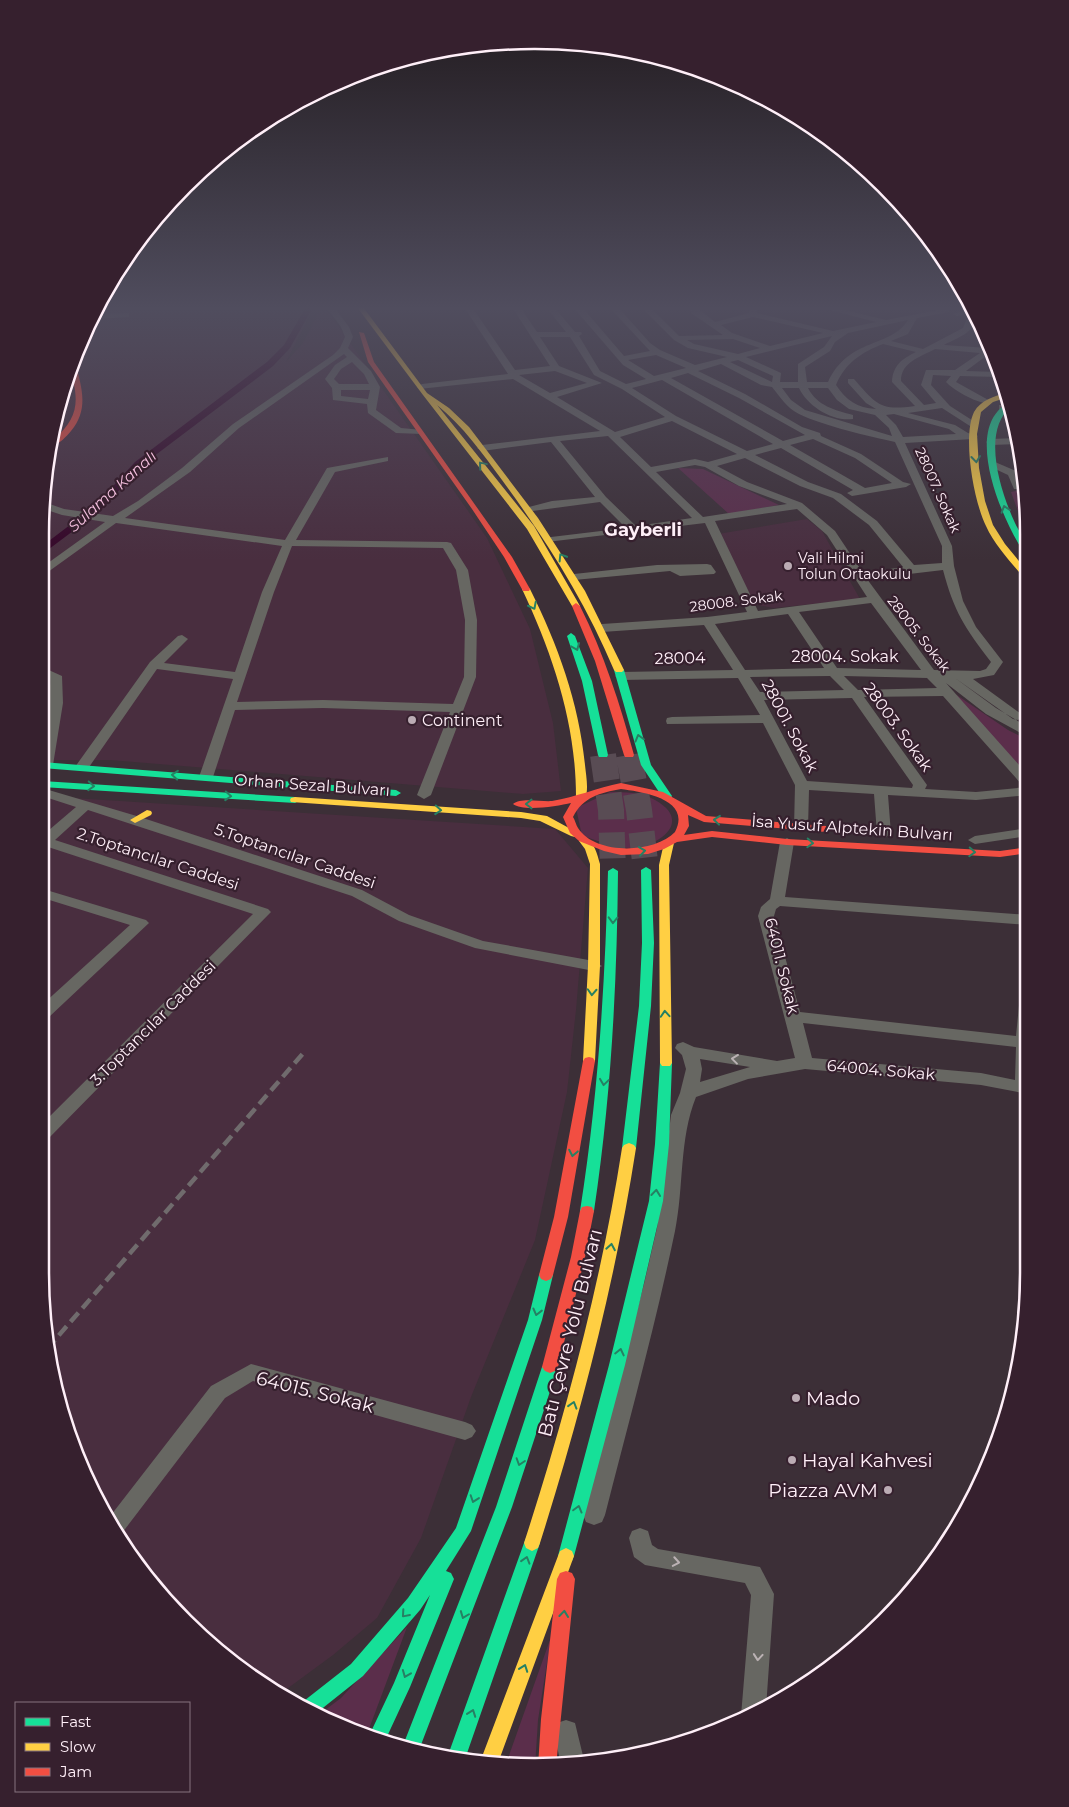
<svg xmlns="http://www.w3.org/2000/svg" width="1069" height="1807" viewBox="0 0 1069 1807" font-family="Montserrat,sans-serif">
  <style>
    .built { fill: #492e3f }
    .green { fill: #5b2e4b }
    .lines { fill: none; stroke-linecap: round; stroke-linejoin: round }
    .canal { fill: #350628; fill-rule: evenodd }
    .highway-tunnel { stroke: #594c54; stroke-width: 26; stroke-dasharray: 26 13; stroke-linecap: butt }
    .street { fill: #676762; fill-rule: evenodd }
    .fast { fill: #16e098; fill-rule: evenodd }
    .slow { fill: #ffcf43; fill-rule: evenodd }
    .jam { fill: #f24e42; fill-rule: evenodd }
    .rail { stroke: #706b6d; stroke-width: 4.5; stroke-dasharray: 12 6; stroke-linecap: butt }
    .oneway { stroke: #268063 }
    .oneway2 { stroke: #bbb2b4 }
    .poi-dot { fill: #bbacb4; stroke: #36202e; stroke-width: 2 }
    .labels { text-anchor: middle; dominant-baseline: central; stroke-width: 4.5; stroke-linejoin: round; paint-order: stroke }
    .far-street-label { font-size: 14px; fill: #ffeff8; stroke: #36202e }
    .far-poi-label { font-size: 14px; fill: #ffeff8; stroke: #36202e; text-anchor: start }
    .far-water-label { font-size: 15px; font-style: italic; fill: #f6c1e0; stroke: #36202e }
    .street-label { font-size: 16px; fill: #ffeff8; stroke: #36202e }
    .poi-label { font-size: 16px; fill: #ffeff8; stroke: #36202e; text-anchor: start }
    .far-district-label { font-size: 18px; font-weight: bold; fill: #ffeff8; stroke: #36202e }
    .near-street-label { font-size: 19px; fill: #ffeff8; stroke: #36202e }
    .near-poi-label { font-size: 19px; fill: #ffeff8; stroke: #36202e; text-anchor: start }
    .rim { fill: none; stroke: #ffeff8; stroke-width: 2.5 }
  </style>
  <rect width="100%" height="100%" fill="#3c2f37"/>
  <path class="built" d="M100,307h214l-28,55 17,-19 17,-33h7l160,228 43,91 23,94 8,68 -38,3 -413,-34h-68l-1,-258 25,-127z
    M807,519l15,12 38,68 -86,9 -22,-4 -34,-70z
    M42,796l513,33 33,39 -12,142 -9,82 -32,148 -64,157 -50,141 -44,80 -44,37 -53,39 -46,-29 -92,-92 -51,-82 -25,-60 -22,-94z"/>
  <path class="green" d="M678,468l25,1 76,36 -50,9z
    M1026,489l2,50 -17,-47z
    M945,687l63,43 20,10v36z
    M610,792c15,0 31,0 45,8 38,21 5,46 -24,48 -14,1 -34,-8 -49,-12l-6,-28z
    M407,1627l-41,110 -49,-21 24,-18z
    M551,1637l-13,83 -3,47 -29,-3z"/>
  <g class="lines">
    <path class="canal" d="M306,307h7l-23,41 -17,18 -132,100 -40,44 -60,45v-8l54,-41 40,-44 132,-100 17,-17z"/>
    <path class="highway-tunnel" d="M603,755l8,55 2,61
      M629,755l10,55 7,60"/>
    <path class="street" d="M326,307h8l15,20 4,10 -5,11 23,23 9,16 -4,23 25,18 21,2v4l-26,-1 -28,-20 -1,-9 -34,-4 -1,-12 -7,-9 10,-14 12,-8 -3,-3 -105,74 -49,44 -65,46 160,22 42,-72 61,-11v4l-53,11 -39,68 151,2 4,1 17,27 9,50 -1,57 -45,118 -7,4 -7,-4 33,-83 -127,-4 -88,2 -22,67 -7,4 -7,-4 34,-98 -76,-10 -70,101h-10l-2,-3 75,-105 28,-26 4,-1 6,4 -24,24 71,9 27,-80 20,-46 -166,-23 -75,54v-9l64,-46 -43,-7 -21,-7v-7l23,8 49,7 25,-15 44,-33 51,-44 100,-69 7,-7 5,-11 -4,-10zM352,362l12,12 5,10h-30l-5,-5 7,-10zM341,390h29l-2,9 -27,-3zM292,546l151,2 13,22 9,50 -1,57 -11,27 -130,-4 -86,2 37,-110z
      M464,307h8l43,63 35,-4 -38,-59h8l17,25h29l-20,-25h8l21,25h6l1,2 -3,2 21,35 26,13 20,-5 -23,-14 -50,-58h9l42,49 26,-5 -41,-44h9l32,36 10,7 35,15 32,-8 -39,-9 -14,-8 -33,-33h9l29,29 44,-1 -32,-22 -3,-6h8l19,15 34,-9 1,-6h8l-1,6 76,18 43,-9 -58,-15h15l53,13 63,-12v4l-32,6 -9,16 -17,7 32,8 40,-21 5,-12h6c4,16 -19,23 -30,29l44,3 2,5 -24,18 32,1 2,5 -40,-1 -4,6 36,20c-8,6 -39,-12 -46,-20l5,-6 -18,-1 -2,10 19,21 28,18 -8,2 -28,-18 -34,5 47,12 13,8 10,3 -5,3 -68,4 47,103 2,20 9,35 13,26 27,35 -9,13 -21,4 51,37 -6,4 -5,-1 -58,-41 41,30 32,19v10l-42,-23 -40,-31 82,92v20l-52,5 -88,-5 3,39 -7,4 -7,-4 -3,-40 -65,-4 -1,38 -7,4 -7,-4 1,-43 -32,-62 -96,1 -1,-3 1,-3 5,-1 88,-2 -22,-37 -117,2 -6,-4 6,-4 112,-2 -29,-45 -102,7 -6,-4 6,-4 105,-7 40,-5 -42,-89 -158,19 -1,-2 5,-3 75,-9 -26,-26 -75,10v-4l27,-7 43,-4 -44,-55 -69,9 -5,-3 5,-3 118,-14 -87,-52 -94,10 -2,-2 5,-3 86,-10zM753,317l70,16 -53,13 -38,-13 -11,-8zM908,320c-17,28 -59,17 -80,62h-21l-2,-15 25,-16 5,-9 13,-9zM832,336l-8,11 -26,17v18h-18l1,-9 -35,-16zM540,337h30l24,38 28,14 43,28 -50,15 -58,-35 45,-14 -43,-17zM733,339l27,9 -22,6 -44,-10 -7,-4zM883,344l33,8c-14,7 -23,13 -24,30l23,24c-35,5 -38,-1 -61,-27h-6v4l18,20 10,6c-19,-1 -30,-9 -40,-24 9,-22 26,-33 47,-41zM935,349l45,4 -25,17h-29l-5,15 15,18 -12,2 -23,-24c0,-19 19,-24 34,-32zM656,355l30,13 -32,8 -26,-16zM738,360l35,16 -1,6 -42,-20zM721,364l40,21 11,2c8,10 15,21 27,27 25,12 69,22 96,28l47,104v17l-28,2 -37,-44 -36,-27 -33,-12 -53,-27 26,-7 72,42 -6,3 5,3 54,-9 5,-3 -8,-2 -42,-28 -40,-18 -1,-3 -18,-6 -57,-33 -47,-23zM555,371l32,12 -37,10 -31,-18zM688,373l51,25 66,37 -22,6 -112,-63zM662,380l111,64 -26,7 -71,-35 -44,-28zM782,388h17c8,18 34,34 54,31v-4c-18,-5 -36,-9 -45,-27h20l9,12 12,9 26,6 14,13 3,8 -87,-26 -14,-10zM894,414l55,15 7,5 -53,3 -7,-12 -10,-10zM672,421l65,33 -29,8 -13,-3 -44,8 -31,-30zM608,436l2,2 82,80 -56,8 -30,-29 -46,-56zM813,439l42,19 37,25 -27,5 -75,-43zM745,458l55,28 33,12 36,27 34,42 -40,6 -28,-42 -33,-28 -55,-21 -30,-16zM695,465l10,2 34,19 48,18 -84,13 -47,-45zM797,509l30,26 40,62 -109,14 -43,-90zM943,570c11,42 22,58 48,92l-5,7 -6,2 -46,-1 -67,-91zM871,603l50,67 -84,-2 -38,-56zM788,614l36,54 -79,2 -30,-46zM830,676l14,14 -84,2 -10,-15zM844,676l83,2 10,10 -79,2zM943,696l80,90 4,1 -51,5 -51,-3 2,-4 -63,-88zM852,698l61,87 -1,3 -105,-7 -43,-81z
      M972,309l2,4 -17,3 -4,-2z
      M126,313h3v4l-35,2 2,-5z
      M999,405h6l8,7 1,9 -15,-12z
      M1017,438l1,6 -27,1 -5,-3 5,-3z
      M995,462l21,9 6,12h3l1,6h-12l-6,-14 -17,-8v-4z
      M707,564l4,1 5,7 -2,2 -34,2 -10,-5 -96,9 -6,-3 6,-3 83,-9z
      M42,667l20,9 1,27 -10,62 -7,4 -4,-1c0,-31 9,-59 8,-90l-8,-3z
      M42,788l98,29 222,73 47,25 74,26 111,20 8,5 -8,5 -119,-23 -76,-27 -47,-25 -264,-86 -33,30 213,69 3,3 -222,226 -5,2 -1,-17 210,-209 -211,-69v-9l34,-29 -34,-11z
      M1028,828v8l-53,8 -7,-4 7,-4z
      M787,838l7,4 -9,55 243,18v10l-248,-19 -4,3 -2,7 26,96 216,24 4,-41 2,-4 6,-1v104l-47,-9 -176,-16 -57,10 -52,18c-17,42 -12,90 -21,134 -20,96 -46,190 -70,284l-3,7 -8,3 -8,-3 -3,-7 61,-231 13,-56 14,-113 9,-22 6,-24 -4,-14 -7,-7 2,-4 6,-2 11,5 83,14 18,-3 -37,-142 3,-9 9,-8 10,-57zM803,1023l213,24 -1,33 -34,-7 -169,-15zM700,1059l50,8 -50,15 2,-13z
      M43,889l103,31 3,3 -100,94 -6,1v-14l87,-79 -87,-27z
      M251,1364l214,58 7,3 4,6 -4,6 -7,3 -212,-59 -28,17 -106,139 -11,-18 103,-133z
      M640,1528l8,3 4,14 6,4 102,18 14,27 -8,114 -23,12 -2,-4 10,-121 -6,-12 -100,-18 -11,-8 -5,-19 3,-7z
      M566,1720l9,3 10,41 -24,1 -7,-33 3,-9z"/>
    <path class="fast" d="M1010,402l2,4c-32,24 -11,87 3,117 5,11 13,19 13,31h-3c-22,-32 -65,-128 -15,-152z
      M571,633l4,3 17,45 16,74 -1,2h-8l-1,-2 -16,-74 -15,-45z
      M619,667l5,3 27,95 21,31 -1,2h-8l-22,-33 -27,-95z
      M42,762l354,28 5,3 -5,3 -354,-28z
      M42,781l253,16 5,3 -5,3 -253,-16z
      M646,867l5,3 3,73 -3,63 -15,142 -2,3h-10l-2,-3 17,-142 3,-63 -1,-73z
      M613,868l5,3c-1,114 -7,227 -24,340l-2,4 -5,1 -5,-1 -2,-4c18,-113 25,-226 28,-340z
      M666,1059l4,1 2,3 -3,81 -6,57 -38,164 -51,191 -2,5 -6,3 -6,-3 -2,-5 51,-191 40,-164 6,-57 5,-81 2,-3z
      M546,1269l5,2 2,4 -11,45 -71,211 -25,40 5,2 3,6 -44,108 -26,56 -16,-5 26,-55 36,-88 -10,15 -57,66 -49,39 -15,-10 1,-1 51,-40 57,-66 48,-70 72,-208 11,-45 2,-4z
      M550,1361l5,2 3,4 -46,140 -93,243 -1,2 -16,-4 94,-241 46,-140 3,-4z
      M532,1535l6,3 2,5 -75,216 -18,-1 77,-215 2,-5z"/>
    <path class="slow" d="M357,307h6l64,86 22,15 20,19 69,91 47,73 39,79 -2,2h-6l-2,-2c-29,-69 -68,-130 -112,-190 -19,-26 -39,-54 -65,-75l97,121 46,80 -1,2 -3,1 -4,-3 -45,-77 -104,-134z
      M1007,393l1,4 -15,5 -12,10 -4,22 2,34 6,33 8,24 12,19 23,28v8l-3,-1c-14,-17 -30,-33 -39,-53 -12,-24 -24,-89 -12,-114 7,-12 20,-16 33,-19z
      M526,586l4,3c28,56 49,114 55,176 1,10 4,25 0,34h-8l-1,-2c0,-74 -23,-142 -54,-208z
      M295,797l226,15 26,4 33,18 -5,3 -4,-1 -31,-15 -19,-3 -230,-16 -1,-2 1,-2z
      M147,810l4,1 1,2 -1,2 -16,8 -5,-3z
      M584,838c11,4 13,16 16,26v102l-5,95 -2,3h-8l-2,-3 5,-95 2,-102 -5,-15 -6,-8z
      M669,840l5,3 -5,22 3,198 -2,3h-8l-2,-3 -1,-198 5,-22z
      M629,1143l5,2 2,3c-21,135 -55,265 -96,395l-2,5 -6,3 -6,-3 -2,-5c42,-130 77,-260 98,-395l2,-3z
      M566,1548l6,3 2,5 -76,207 -18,-1 78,-206 2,-5z"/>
    <path class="jam" d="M359,332l5,1 10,29 138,195 18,32 -1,2h-6l-19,-34 -32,-48 -104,-147z
      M73,361l2,2c7,24 14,47 -4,68 -5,6 -11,12 -18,15v-6c27,-23 26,-40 17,-72z
      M576,603l4,3c24,48 40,98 54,149l-1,2h-8l-1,-2 -29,-94 -23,-55z
      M621,783l42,9 43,24 120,10 5,3 -5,3 -122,-10 -16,-7 1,11 -5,9 28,-4 75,8 213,12 28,-4v6l-28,4 -213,-12 -75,-8 -35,5 -13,7 -16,5 -27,1 -17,-4 -25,-10 -9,-8 -7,-16 8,-14c-13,3 -48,9 -58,1 8,-7 28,-2 39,-3 24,-4 45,-13 69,-18zM621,789c22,3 71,10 54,43 -21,22 -80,23 -97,-4 -2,-3 -3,-8 -5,-11 10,-20 27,-24 48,-28z
      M589,1057l4,1 2,3 -27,156 -15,58 -2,4 -5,2 -5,-2 -2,-4 15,-58 29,-156 2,-3z
      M587,1206l5,1 2,4 -9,46 -27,110 -3,4 -5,2 -5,-2 -3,-4 29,-110 9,-46 2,-4z
      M566,1571l6,2 3,6 -19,187 -18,1 3,-48 16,-140 3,-6z"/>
    <path class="rail" d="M47,1349l259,-299"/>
  </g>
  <defs><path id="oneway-chevron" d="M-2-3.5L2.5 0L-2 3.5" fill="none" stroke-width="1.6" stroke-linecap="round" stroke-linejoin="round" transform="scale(1.25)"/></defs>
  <g class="oneway">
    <use href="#oneway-chevron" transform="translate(976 459) rotate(84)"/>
    <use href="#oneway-chevron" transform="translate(482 465) rotate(-130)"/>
    <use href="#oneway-chevron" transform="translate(1005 509) rotate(-108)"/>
    <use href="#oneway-chevron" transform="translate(562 557) rotate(-122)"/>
    <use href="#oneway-chevron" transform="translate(533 606) rotate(63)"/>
    <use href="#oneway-chevron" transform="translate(576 647) rotate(67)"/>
    <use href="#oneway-chevron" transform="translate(639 738) rotate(-105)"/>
    <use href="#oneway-chevron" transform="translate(175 775) rotate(-175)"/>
    <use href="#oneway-chevron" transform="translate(91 786) rotate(3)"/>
    <use href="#oneway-chevron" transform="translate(228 796) rotate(4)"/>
    <use href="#oneway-chevron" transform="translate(529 804) rotate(-180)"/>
    <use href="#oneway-chevron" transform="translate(438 810) rotate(4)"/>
    <use href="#oneway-chevron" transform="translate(717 820) rotate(-174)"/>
    <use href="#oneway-chevron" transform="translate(810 843) rotate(3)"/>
    <use href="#oneway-chevron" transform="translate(642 851) rotate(-8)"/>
    <use href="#oneway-chevron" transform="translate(972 852) rotate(3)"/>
    <use href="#oneway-chevron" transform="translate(613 920) rotate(91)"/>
    <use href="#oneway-chevron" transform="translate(592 992) rotate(93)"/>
    <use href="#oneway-chevron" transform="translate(665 1014) rotate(-94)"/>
    <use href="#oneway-chevron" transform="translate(604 1082) rotate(98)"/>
    <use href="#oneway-chevron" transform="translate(573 1153) rotate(101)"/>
    <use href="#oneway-chevron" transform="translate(656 1193) rotate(-84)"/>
    <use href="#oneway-chevron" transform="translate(611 1247) rotate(-80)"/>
    <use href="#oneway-chevron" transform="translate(537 1312) rotate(104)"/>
    <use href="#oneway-chevron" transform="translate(620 1352) rotate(-77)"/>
    <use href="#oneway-chevron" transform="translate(573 1405) rotate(-73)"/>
    <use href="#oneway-chevron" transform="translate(520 1462) rotate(108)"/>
    <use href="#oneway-chevron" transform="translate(474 1499) rotate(109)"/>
    <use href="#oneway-chevron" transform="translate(578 1509) rotate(-75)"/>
    <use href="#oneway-chevron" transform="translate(526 1560) rotate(-73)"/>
    <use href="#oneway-chevron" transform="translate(405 1614) rotate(131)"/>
    <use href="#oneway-chevron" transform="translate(564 1614) rotate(-84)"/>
    <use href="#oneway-chevron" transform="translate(464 1615) rotate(111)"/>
    <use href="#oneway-chevron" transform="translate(524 1668) rotate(-70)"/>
    <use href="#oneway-chevron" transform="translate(406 1674) rotate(112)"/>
    <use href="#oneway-chevron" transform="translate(472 1713) rotate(-70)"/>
  </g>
  <g class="oneway2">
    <use href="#oneway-chevron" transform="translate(735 1059) rotate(-173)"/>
    <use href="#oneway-chevron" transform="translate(676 1562) rotate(10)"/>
    <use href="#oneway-chevron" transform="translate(758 1657) rotate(95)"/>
  </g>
  <linearGradient id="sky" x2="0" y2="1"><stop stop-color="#211a1e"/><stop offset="0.55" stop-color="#504d5e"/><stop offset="1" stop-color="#504d5e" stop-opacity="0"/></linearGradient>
  <rect width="1069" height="560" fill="url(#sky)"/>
  <g class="poi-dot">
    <circle cx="788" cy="566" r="5"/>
    <circle cx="412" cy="720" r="5"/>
    <circle cx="796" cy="1398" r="5"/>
    <circle cx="792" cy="1460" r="5"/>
    <circle cx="888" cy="1490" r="5"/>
  </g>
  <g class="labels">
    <g class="far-street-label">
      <text transform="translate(938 490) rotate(66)">28007. Sokak</text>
      <text transform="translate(736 601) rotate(-7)">28008. Sokak</text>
      <text transform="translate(919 634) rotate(52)">28005. Sokak</text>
    </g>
    <g class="far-poi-label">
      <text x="798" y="558">Vali Hilmi<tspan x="798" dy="16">Tolun Ortaokulu</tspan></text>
    </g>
    <g class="far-water-label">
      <text transform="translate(112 491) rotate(-42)">Sulama Kanalı</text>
    </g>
    <g class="street-label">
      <text x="845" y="656">28004. Sokak</text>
      <text transform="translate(680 658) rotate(-1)">28004</text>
      <text transform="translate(790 726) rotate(62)">28001. Sokak</text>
      <text transform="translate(898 727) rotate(54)">28003. Sokak</text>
      <text transform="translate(312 785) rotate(4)">Orhan Sezal Bulvarı</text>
      <text transform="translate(852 828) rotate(4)">İsa Yusuf Alptekin Bulvarı</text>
      <text transform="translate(295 856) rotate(19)">5.Toptancılar Caddesi</text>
      <text transform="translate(158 859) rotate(18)">2.Toptancılar Caddesi</text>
      <text transform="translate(782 966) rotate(76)">64011. Sokak</text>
      <text transform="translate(153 1023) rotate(-45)">3.Toptancılar Caddesi</text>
      <text transform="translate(881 1070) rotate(5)">64004. Sokak</text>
    </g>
    <g class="poi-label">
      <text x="422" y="720">Continent</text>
    </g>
    <g class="far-district-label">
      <text x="643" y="530">Gayberli</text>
    </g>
    <g class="near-street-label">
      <text transform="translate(570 1333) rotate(-76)">Batı Çevre Yolu Bulvarı</text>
      <text transform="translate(315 1392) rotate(14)">64015. Sokak</text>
    </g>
    <g class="near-poi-label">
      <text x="806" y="1398">Mado</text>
      <text x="802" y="1460">Hayal Kahvesi</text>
      <text x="878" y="1490" text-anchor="end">Piazza AVM</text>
    </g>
  </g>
  <path d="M0 0H1069V1807H0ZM534 49H535A485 485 0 0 1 1020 534V1273A485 485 0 0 1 535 1758H534A485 485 0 0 1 49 1273V534A485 485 0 0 1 534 49Z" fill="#36202e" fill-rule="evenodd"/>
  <path class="rim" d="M534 49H535A485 485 0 0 1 1020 534V1273A485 485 0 0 1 535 1758H534A485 485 0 0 1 49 1273V534A485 485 0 0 1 534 49Z"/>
  <rect x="15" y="1702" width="175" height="90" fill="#36202e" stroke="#86737f"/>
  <rect x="25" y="1718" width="25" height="8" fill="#16e098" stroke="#86737f"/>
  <text x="60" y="1727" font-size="15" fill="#ffeff8">Fast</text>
  <rect x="25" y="1743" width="25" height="8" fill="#ffcf43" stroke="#86737f"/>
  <text x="60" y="1752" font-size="15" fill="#ffeff8">Slow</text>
  <rect x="25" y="1768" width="25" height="8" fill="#f24e42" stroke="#86737f"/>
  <text x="60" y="1777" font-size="15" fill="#ffeff8">Jam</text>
</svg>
